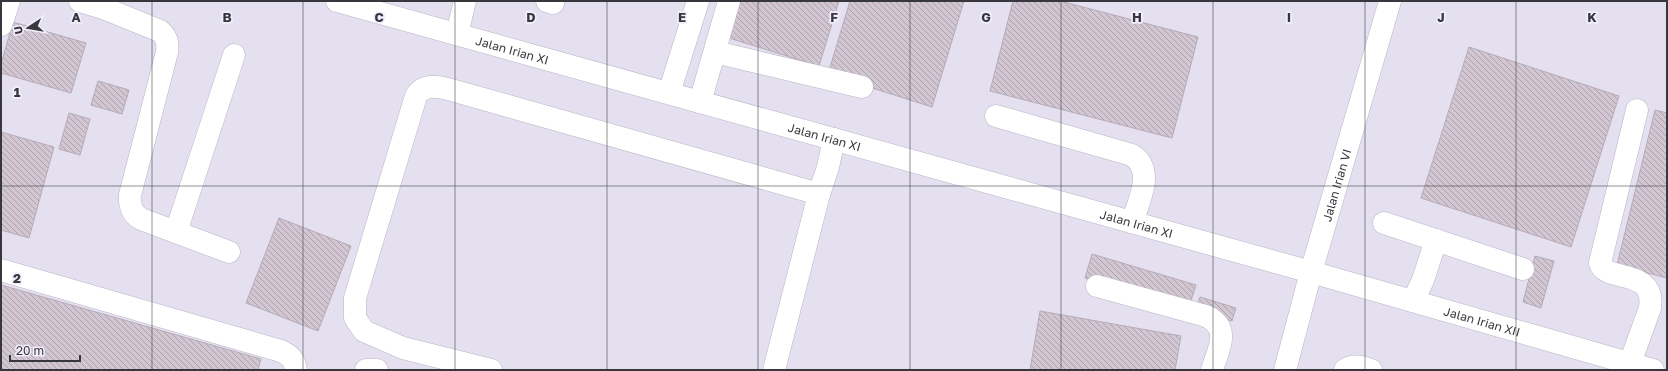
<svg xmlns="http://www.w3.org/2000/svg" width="1668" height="371" viewBox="0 0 1668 371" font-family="'Golos Text',sans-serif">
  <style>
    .building { fill: url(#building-back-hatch); stroke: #b6aab6 }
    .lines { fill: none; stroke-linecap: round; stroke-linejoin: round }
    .minor-casing { stroke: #b9b5c5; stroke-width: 23 }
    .minor { stroke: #fff; stroke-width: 22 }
    .grid { fill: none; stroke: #38373d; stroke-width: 1; stroke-opacity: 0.55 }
    .labels { text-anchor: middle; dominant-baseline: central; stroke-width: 3.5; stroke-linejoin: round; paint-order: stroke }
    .street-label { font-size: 12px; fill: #38373d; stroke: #f1eefe }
    .grid-label { font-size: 13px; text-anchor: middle; font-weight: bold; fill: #38373d; stroke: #f1eefe; stroke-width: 3.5; stroke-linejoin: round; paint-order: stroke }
  </style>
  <defs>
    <pattern id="building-back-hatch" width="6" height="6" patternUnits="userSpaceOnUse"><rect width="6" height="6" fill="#d3c6d3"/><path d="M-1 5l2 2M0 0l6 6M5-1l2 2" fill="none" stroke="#aca2ac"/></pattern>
  </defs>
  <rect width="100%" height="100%" fill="#e4e0f0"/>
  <path class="building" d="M740,1h99l-20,65 -90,-28z
    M850,1h114l-32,106 -104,-33z
    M1013,1h47l138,36 -26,101 -182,-47z
    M13,22l73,21 -15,50 -70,-20v-9z
    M1469,47l150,49 -48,151 -150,-49z
    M98,81l31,9 -7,24 -31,-9z
    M1655,110l12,3v165l-50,-13z
    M69,113l21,6 -10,36 -21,-6z
    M1,132l53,15 -25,91 -28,-8z
    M279,218l72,28 -33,85 -72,-28z
    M1092,254l104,31 -8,25 -103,-32z
    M1535,256l19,5 -13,47 -18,-6z
    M1,285l260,74 -3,11h-257z
    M1200,297l36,11 -4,13 -36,-11z
    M1040,311l141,25 -6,34h-145z"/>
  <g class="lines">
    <g class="minor-casing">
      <g id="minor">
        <path d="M80,1l26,8"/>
        <path d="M108,1l-2,8 54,22c7,6 8,12 7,21l-37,143c-1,10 2,19 11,24l88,33"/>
        <path id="s1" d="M337,1l974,271 342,98"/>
        <path d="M547,1l6,2"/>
        <path d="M1,25l8,-24"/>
        <path d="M457,34l8,-33"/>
        <path d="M715,52l147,35"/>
        <path d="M669,93l29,-92"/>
        <path d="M700,102l29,-101"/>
        <path d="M996,116l136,39c23,15 7,46 0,67"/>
        <path d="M1384,223l139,46"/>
        <path d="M176,232l58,-177"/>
        <path d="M1,270l280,81c9,4 14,9 15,19"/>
        <path d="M1097,286l109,30c26,12 12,34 6,54"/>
        <path d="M1413,301l10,-21 13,-40"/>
        <path d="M1630,363l20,-55c6,-41 -45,-25 -50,-45l37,-153"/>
        <path d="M366,370h11"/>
        <path d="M491,370l-88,-22 -39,-17 -9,-13v-20l61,-202c7,-12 21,-10 32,-7l371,105"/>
        <path d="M774,370l45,-176 9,-27 6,-28"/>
        <path id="s2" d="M1285,370l26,-98 79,-271"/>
        <path d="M1345,370c9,-6 17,-3 26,0"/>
      </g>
    </g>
    <use href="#minor" class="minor"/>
  </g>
  <path class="grid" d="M152,1v369M303,1v369M455,1v369M607,1v369M758,1v369M910,1v369M1061,1v369M1213,1v369M1365,1v369M1516,1v369M1,186h1666"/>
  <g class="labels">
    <g class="street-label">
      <text stroke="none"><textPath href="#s1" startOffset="182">Jalan Irian XI</textPath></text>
      <text stroke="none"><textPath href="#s1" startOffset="506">Jalan Irian XI</textPath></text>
      <text stroke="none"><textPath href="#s2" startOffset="192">Jalan Irian VI</textPath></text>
      <text stroke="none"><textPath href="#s1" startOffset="830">Jalan Irian XI</textPath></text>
      <text stroke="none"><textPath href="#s1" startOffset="1189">Jalan Irian XII</textPath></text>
    </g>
  </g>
  <g class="grid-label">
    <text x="76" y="22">A</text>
    <text x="227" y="22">B</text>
    <text x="379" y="22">C</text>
    <text x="531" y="22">D</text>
    <text x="682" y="22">E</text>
    <text x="834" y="22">F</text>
    <text x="986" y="22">G</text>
    <text x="1137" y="22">H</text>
    <text x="1289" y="22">I</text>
    <text x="1441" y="22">J</text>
    <text x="1592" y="22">K</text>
    <text x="17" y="97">1</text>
    <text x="17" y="283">2</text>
  </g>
  <rect width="1668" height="371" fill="none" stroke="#38373d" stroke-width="4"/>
  <g transform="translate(28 28) rotate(258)" stroke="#f1eefe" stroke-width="3" paint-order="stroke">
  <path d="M0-3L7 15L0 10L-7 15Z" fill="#38373d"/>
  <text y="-6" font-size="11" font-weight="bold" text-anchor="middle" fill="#38373d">U</text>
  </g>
  <path d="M10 355v6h70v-6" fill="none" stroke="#38373d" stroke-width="2"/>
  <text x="16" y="355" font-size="12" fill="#38373d" stroke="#f1eefe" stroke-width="3" paint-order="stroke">20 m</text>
</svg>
